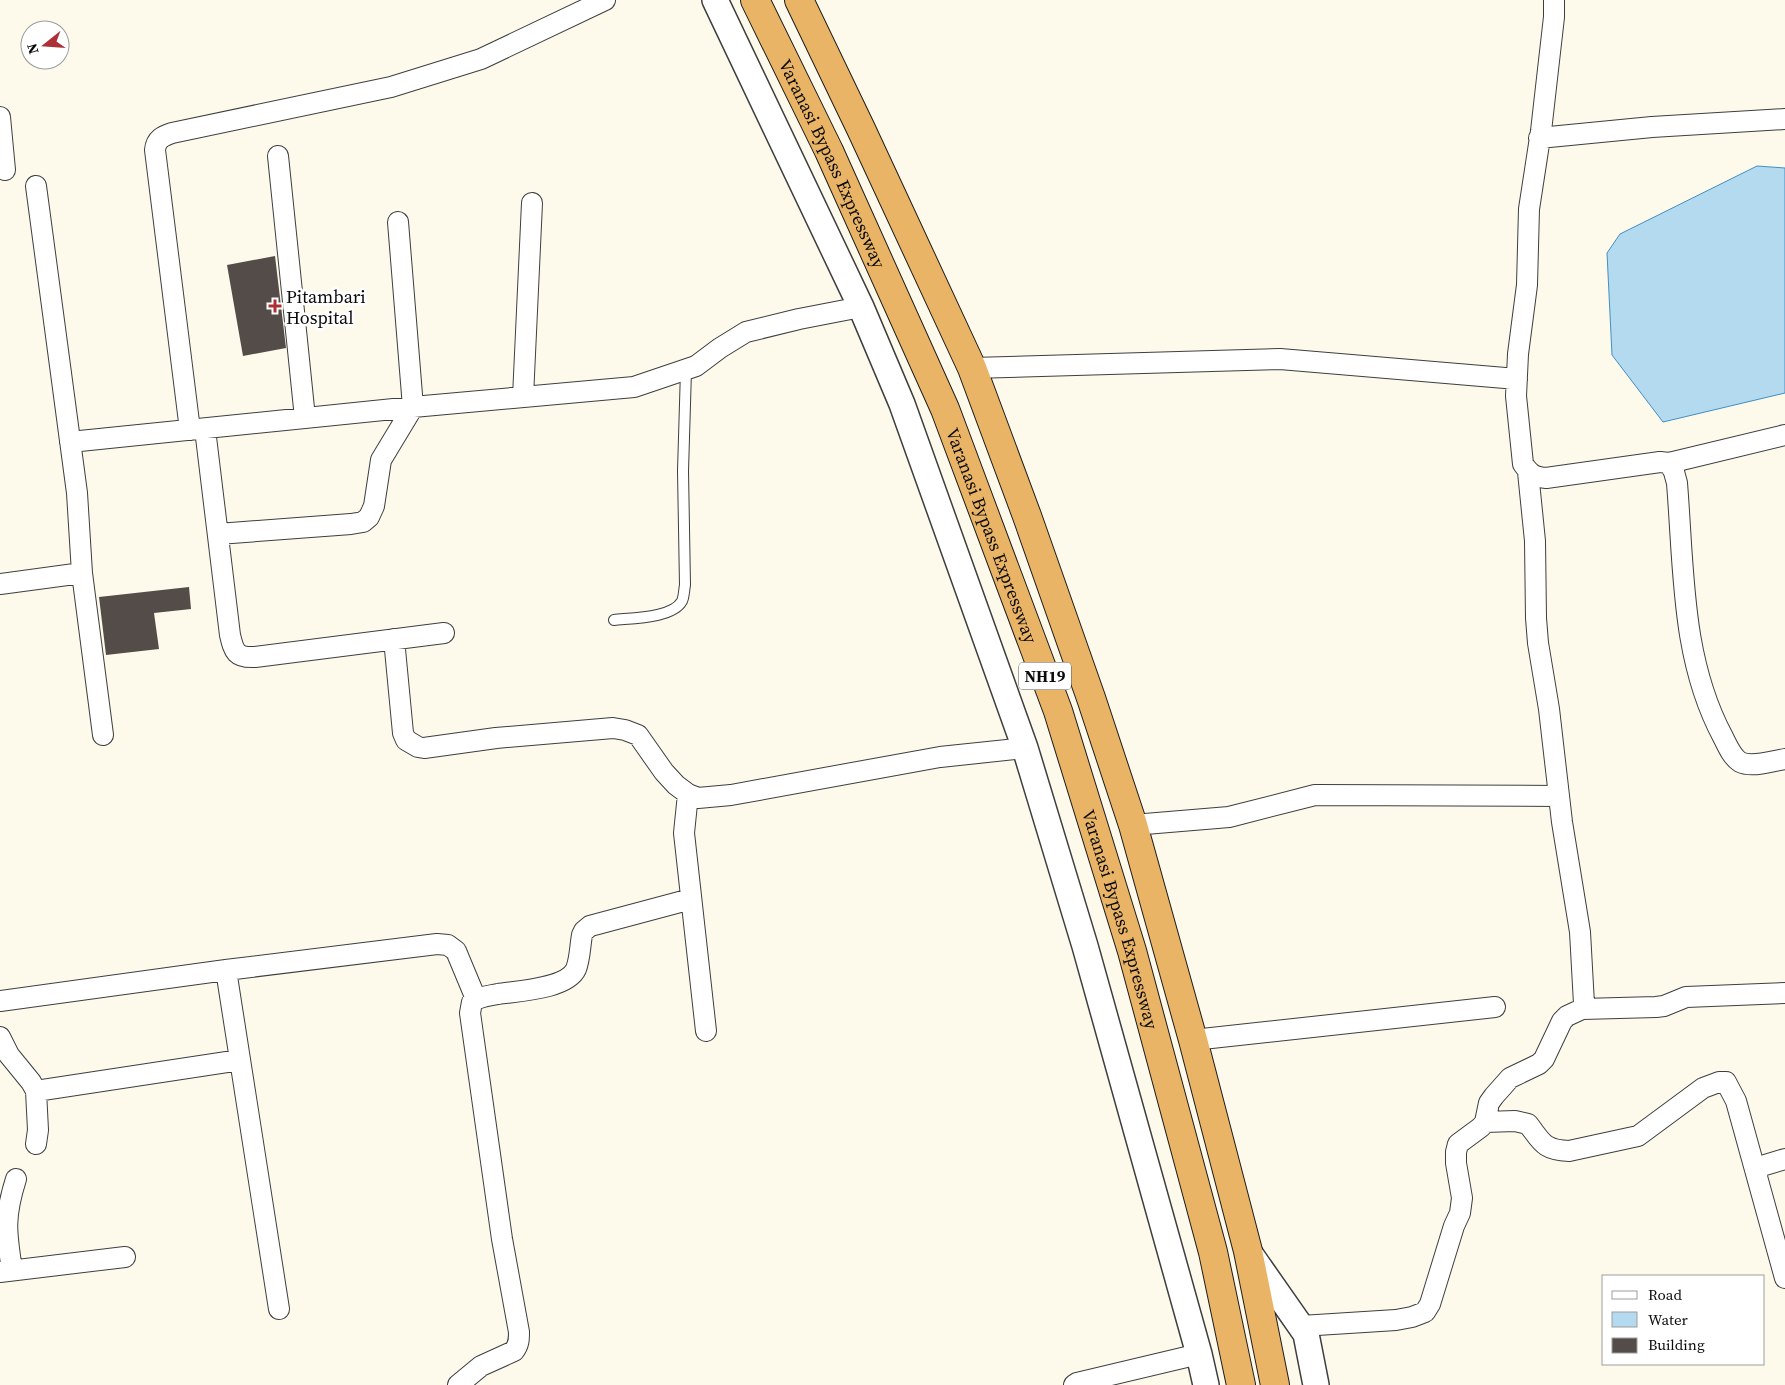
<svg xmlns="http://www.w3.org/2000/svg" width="1785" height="1385" viewBox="0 0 1785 1385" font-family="'Source Serif 4',serif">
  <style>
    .water { fill: #b4daf0; stroke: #428fc1 }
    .building { fill: #534c49 }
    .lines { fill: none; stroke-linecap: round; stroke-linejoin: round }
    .service-casing { stroke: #3e3e3e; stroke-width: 12 }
    .minor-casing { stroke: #3e3e3e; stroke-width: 22 }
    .tertiary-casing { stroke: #3e3e3e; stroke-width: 28 }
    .trunk-casing { stroke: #1c1c1c; stroke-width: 30 }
    .service { stroke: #fff; stroke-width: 10 }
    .minor { stroke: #fff; stroke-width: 20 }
    .tertiary { stroke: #fff; stroke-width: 25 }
    .trunk { stroke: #eab466; stroke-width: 28 }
    .poi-dot { fill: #ae3037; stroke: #fff; stroke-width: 2 }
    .labels { text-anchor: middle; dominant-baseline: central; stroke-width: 5; stroke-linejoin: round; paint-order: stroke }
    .shield { fill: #fff; stroke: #545454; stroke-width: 1 }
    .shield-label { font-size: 16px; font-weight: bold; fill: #0b0b0b }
    .street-label { font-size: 18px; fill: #0b0b0b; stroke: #fff }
    .poi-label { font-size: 18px; fill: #0b0b0b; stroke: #fff; text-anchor: start }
  </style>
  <rect width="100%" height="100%" fill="#fdf9eb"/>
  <path class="water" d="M1757,166l28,2v225l-122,29 -51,-67 -5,-102 13,-19z"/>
  <path class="building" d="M275,256l11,92 -43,8 -16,-91z
    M189,587l2,22 -37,4 5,36 -53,6 -7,-58z"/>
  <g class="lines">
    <g class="service-casing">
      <path id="service" d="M614,620c18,-2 59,-2 68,-19 2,-4 2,-11 3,-16l-2,-114 3,-101"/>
    </g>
    <g class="minor-casing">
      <path id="minor" d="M1554,0v17l-13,114 -12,78 -2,76 -9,69 -2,42 7,68c7,10 11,13 23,14l114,-16 9,1 5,9 3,11c7,86 4,176 46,254 4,8 9,20 17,25 12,6 32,-1 45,-3
        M0,117l5,53
        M1539,138l113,-11 133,-8
        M278,156l27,262
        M972,368l308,-9 237,20
        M523,397l9,-194
        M205,429l25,206c4,17 6,23 25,22l189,-24
        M190,430l-35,-280c1,-11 8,-14 17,-17l219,-46 90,-28 124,-59
        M70,442l343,-35 221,-20 62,-21 24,-18 26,-16 53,-13 62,-12
        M1669,463l116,-28
        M218,534l133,-10 12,-2 6,-5 5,-11 7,-46 32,-53 -15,-185
        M82,573l21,162
        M0,584l82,-11 -5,-80 -41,-307
        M394,639l9,94 3,7 12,7 6,1 72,-10 117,-10 12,2 13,5 26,37 12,13 12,9 10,4 33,-3 209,-38 85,-9
        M688,794l-4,39 22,198
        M1133,825l96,-8 86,-22 244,1
        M226,970l53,339
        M0,1001l226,-31 211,-26 11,1 8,6 20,48
        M1582,1009l74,-2 8,-1 22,-9 99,-4
        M0,1037l9,18 22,27 5,9 2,39 -2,14
        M1193,1040l302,-33
        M36,1091l204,-31
        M1485,1122l30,-1 13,3c14,18 15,26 41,27l69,-15 65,-48 16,-6h7l10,19 49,177
        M1755,1168l30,-9
        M12,1270c-6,-39 -8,-53 4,-91
        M0,1272l125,-15
        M1301,1326l95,-6 16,-3 13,-5 5,-8 24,-78 6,-13 2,-15 -6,-35v-11l2,-8 23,-17 4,-5 4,-19 5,-7 16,-18 29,-14 5,-5 18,-38 5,-5 15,-7 2,-5 -4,-72 -18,-110 -13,-113 -11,-66 -2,-25 -1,-77 -7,-69
        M458,1385l23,-19 33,-15c5,-6 5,-12 5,-19l-17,-93 -32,-226 2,-11c8,-6 17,-6 26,-8 19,-3 69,-5 78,-25 4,-10 4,-23 6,-34l2,-4 6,-5 101,-27
        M1074,1385l3,-2 122,-29"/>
    </g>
    <g class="tertiary-casing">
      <path id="tertiary" d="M715,0l146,307 41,97 123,344 60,198 114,408 7,31
        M1248,1251l58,83 10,51"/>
    </g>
    <g class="trunk-casing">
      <g id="trunk">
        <path id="s1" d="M755,0l74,151 116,258 113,302 74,240 81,301 28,133"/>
        <path d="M799,0l62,129 111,239 55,148 64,182 42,127 60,215 55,211 27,134"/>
      </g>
    </g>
    <use href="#service" class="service"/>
    <use href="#minor" class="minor"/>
    <use href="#tertiary" class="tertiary"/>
    <use href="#trunk" class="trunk"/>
  </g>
  <path class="poi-dot" d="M272.5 298.5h5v5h5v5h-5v5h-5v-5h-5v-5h5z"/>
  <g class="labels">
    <rect class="shield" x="1019" y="662.5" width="52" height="27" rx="4"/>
    <g class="shield-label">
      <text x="1045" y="676">NH19</text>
    </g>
    <g class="street-label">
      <text stroke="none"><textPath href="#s1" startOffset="181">Varanasi Bypass Expressway</textPath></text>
      <text stroke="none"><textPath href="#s1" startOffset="586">Varanasi Bypass Expressway</textPath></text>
      <text stroke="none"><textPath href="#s1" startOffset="991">Varanasi Bypass Expressway</textPath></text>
    </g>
    <g class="poi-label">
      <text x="286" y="296">Pitambari<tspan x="286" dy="21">Hospital</tspan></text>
    </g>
  </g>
  <rect x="1602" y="1275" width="162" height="90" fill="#ffffff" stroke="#9d9d9d"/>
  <rect x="1612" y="1291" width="25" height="8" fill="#ffffff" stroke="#9d9d9d"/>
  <text x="1648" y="1300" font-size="15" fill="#0b0b0b">Road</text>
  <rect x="1612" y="1312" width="25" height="15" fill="#b4daf0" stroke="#9d9d9d"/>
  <text x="1648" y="1325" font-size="15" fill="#0b0b0b">Water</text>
  <rect x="1612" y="1338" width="25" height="15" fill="#534c49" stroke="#9d9d9d"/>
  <text x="1648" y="1350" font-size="15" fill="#0b0b0b">Building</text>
  <g transform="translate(45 45) rotate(253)"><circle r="24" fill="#ffffff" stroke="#9d9d9d"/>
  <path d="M0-4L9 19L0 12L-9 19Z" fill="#ae3037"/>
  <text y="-8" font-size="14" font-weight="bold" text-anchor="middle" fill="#0b0b0b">N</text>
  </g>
</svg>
